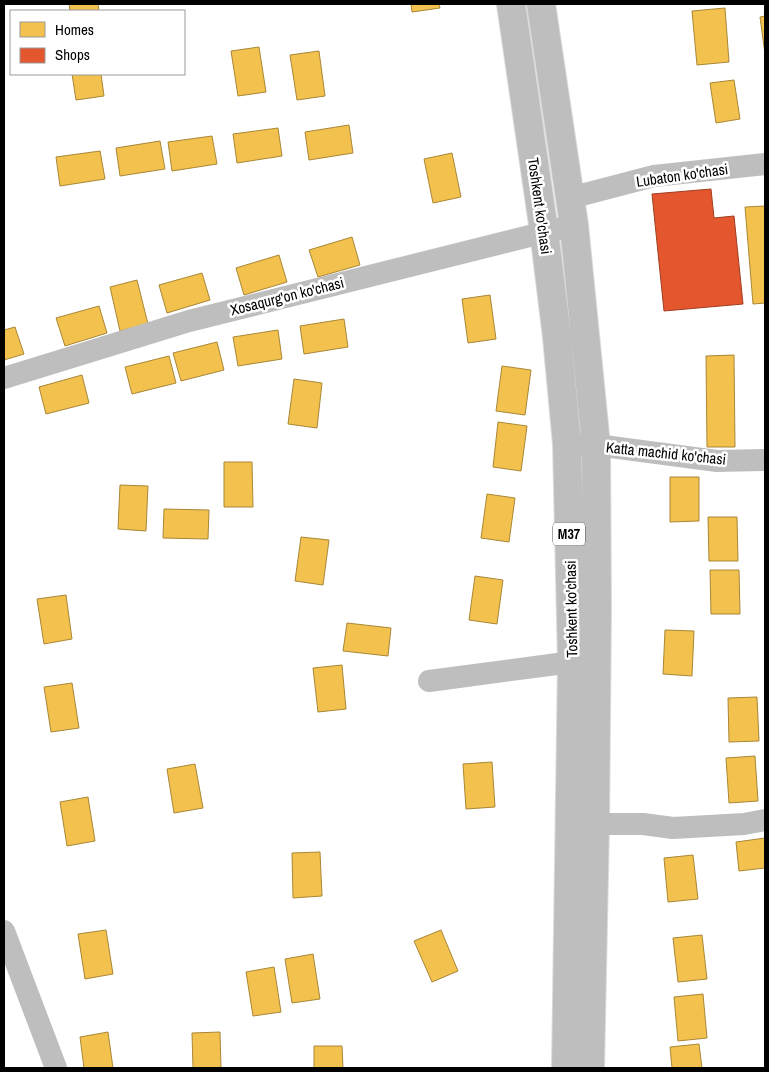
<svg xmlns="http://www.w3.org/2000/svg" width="769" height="1072" viewBox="0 0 769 1072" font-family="'Archivo Narrow',sans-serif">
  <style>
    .homes { fill: #f2c14e; stroke: #a98737 }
    .shops { fill: #e4572e; stroke: #a03d20 }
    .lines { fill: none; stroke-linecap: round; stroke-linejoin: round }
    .highway-casing { stroke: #dbdbdb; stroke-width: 30 }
    .street { stroke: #bebebe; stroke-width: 22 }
    .highway { stroke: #bebebe; stroke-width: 28 }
    .labels { text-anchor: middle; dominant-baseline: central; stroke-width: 5; stroke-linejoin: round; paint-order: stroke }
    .shield { fill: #fff; stroke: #4c4c4c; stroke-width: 1 }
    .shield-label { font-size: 14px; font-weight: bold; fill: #000 }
    .street-label { font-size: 15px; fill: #000; stroke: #fff }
  </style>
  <rect width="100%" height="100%" fill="#fff"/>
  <path class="homes" d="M69,4h29l1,7h-29z
    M411,4h28l1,4 -28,4z
    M725,8l4,54 -32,3 -5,-54z
    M765,16v38l-5,-37z
    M259,47l7,45 -28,4 -7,-45z
    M319,51l6,45 -28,4 -7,-45z
    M72,74h29l3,22 -28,4z
    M734,80l6,39 -24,4 -6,-40z
    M349,125l4,28 -44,7 -4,-28z
    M278,128l4,28 -45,7 -4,-29z
    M212,136l5,28 -45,7 -4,-29z
    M160,141l5,28 -45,7 -4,-28z
    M100,151l5,28 -45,7 -4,-29z
    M452,153l9,44 -28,6 -9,-44z
    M765,206v97l-12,1 -8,-97z
    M352,237l8,28 -42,12 -9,-27z
    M279,255l8,27 -43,13 -8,-27z
    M202,273l8,27 -43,13 -8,-28z
    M137,280l11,44 -28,7 -10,-44z
    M490,295l6,44 -28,4 -6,-44z
    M99,306l8,27 -42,13 -9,-28z
    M344,319l4,28 -44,7 -4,-28z
    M15,327l9,27 -20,6v-30z
    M278,330l4,29 -44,7 -5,-29z
    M217,342l7,28 -43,11 -8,-28z
    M734,355l1,92h-28l-1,-91z
    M169,356l7,27 -44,11 -7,-27z
    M502,366l29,4 -6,45 -29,-4z
    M82,375l7,28 -43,11 -7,-27z
    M294,379l28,4 -5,45 -29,-4z
    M498,422l29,4 -6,45 -28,-4z
    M224,462h28l1,45h-29z
    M670,477h29v44l-29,1z
    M120,485l28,1 -2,45 -28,-2z
    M487,494l28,4 -6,44 -28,-4z
    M164,509l45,1 -1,29 -45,-1z
    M708,517h29l1,44h-29z
    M301,537l28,3 -6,45 -28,-4z
    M710,570h29l1,44h-29z
    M475,576l28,4 -6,44 -28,-4z
    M66,595l6,44 -28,5 -7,-45z
    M347,623l44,5 -3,28 -45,-5z
    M665,630l29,1 -2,45 -29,-2z
    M342,665l4,44 -28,3 -5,-44z
    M72,683l7,45 -28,4 -7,-45z
    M757,697l2,44 -30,1 -1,-44z
    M755,756l3,45 -29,2 -3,-45z
    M492,762l3,45 -29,2 -3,-45z
    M195,764l8,44 -29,5 -7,-44z
    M88,797l7,44 -28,5 -7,-44z
    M765,838v30l-26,3 -3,-29z
    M320,852l2,44 -29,2 -1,-45z
    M693,855l5,44 -30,3 -4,-44z
    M106,930l7,44 -28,5 -7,-45z
    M441,930l17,41 -26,11 -18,-41z
    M702,935l5,44 -29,3 -5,-44z
    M313,954l7,45 -28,4 -7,-44z
    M274,967l7,45 -28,4 -7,-44z
    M703,994l4,44 -29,3 -4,-44z
    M108,1032l5,36h-29l-4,-31z
    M220,1032l1,36h-28l-1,-35z
    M699,1044l3,24h-30l-2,-21z
    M314,1046h28l1,22h-29z"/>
  <path class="shops" d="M711,189l3,29 20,-2 9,88 -79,7 -12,-117z"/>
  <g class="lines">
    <g class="highway-casing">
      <path id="highway" d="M511,4l33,227 13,106 10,107 5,218 -6,406
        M541,4l33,221 22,220 1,164 -2,215 -5,244"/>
    </g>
    <path class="street" d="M570,198l84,-22 111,-12
      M4,378l185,-57 385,-96
      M567,444l29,1 121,16 48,-1
      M429,681l143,-19
      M595,824h48l30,4 71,-4 21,-4
      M4,931l52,137"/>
    <use href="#highway" class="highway"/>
  </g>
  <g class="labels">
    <rect class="shield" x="553" y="522.5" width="32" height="23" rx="4"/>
    <g class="shield-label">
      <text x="569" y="534">M37</text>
    </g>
    <g class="street-label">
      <text transform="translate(682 175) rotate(-8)">Lubaton ko'chasi</text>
      <text transform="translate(540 206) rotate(82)">Toshkent ko'chasi</text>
      <text transform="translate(287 296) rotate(-14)">Xosaqurg'on ko'chasi</text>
      <text transform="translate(666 453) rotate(6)">Katta machid ko'chasi</text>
      <text transform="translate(571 609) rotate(-91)">Toshkent ko'chasi</text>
    </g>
  </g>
  <rect width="769" height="1072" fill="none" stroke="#000000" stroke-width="10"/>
  <rect x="10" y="10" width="175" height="65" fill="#ffffff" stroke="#999999"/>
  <rect x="20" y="22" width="25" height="15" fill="#f2c14e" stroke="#999999"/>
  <text x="55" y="35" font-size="15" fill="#000000">Homes</text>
  <rect x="20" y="48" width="25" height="15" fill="#e4572e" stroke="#999999"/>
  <text x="55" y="60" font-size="15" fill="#000000">Shops</text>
</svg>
